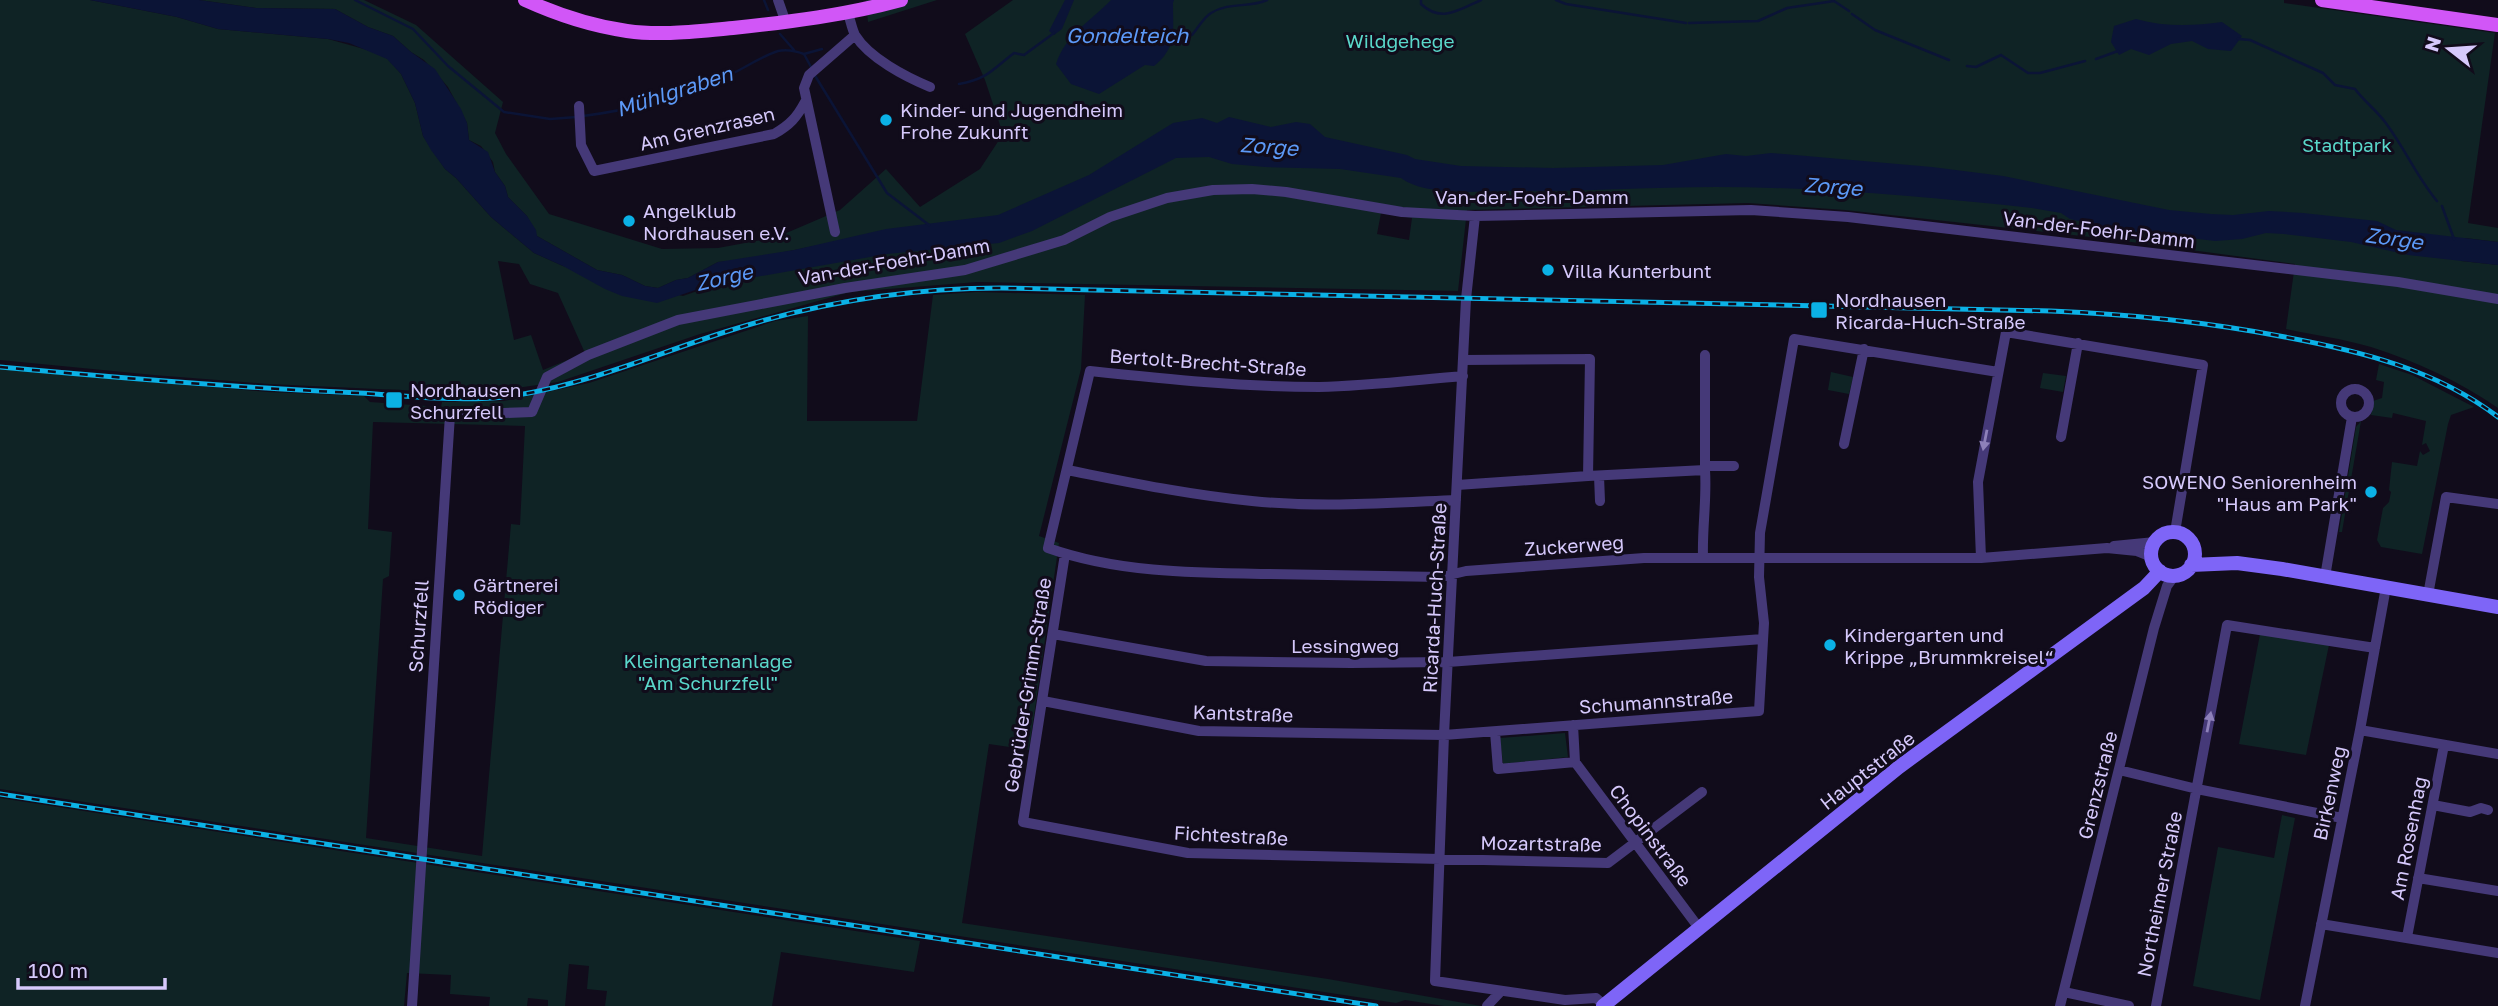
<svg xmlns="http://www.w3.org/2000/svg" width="2498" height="1006" viewBox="0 0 2498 1006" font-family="'Golos Text',sans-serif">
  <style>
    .green { fill: #0f2325; fill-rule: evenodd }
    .water { fill: #0b1436 }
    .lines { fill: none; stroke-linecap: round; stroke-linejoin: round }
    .stream { stroke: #0b1436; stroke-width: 2.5 }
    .street { stroke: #453978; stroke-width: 10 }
    .secondary { stroke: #7e65f7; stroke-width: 14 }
    .primary { stroke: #d156f7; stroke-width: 14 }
    .rail-casing { stroke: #0bb1e6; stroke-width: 5 }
    .rail { stroke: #110c1b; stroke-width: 2.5; stroke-dasharray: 8; stroke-linecap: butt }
    .oneway { fill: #8e81ba }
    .poi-dot { fill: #0bb1e6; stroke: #110c1b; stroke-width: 2.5 }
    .labels { text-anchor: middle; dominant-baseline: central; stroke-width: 6; stroke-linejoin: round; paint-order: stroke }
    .park-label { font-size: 19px; fill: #5ad7ca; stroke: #110c1b }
    .poi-label { font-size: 19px; fill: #d6c9fc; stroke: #110c1b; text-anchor: start }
    .street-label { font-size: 19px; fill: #d6c9fc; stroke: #110c1b }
    .water-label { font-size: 21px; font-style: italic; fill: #5c99f7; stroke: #110c1b }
  </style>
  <rect width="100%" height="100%" fill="#110c1b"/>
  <path class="green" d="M0,0h90l87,17 41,12 110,10 43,12 17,8 13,15 14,29 8,33 22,33 11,9 35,39 43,36 29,13 120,30 161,-56 -99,20 -27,2 -30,16 -12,2 -18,8 -13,-2 -23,-11 -25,-5 -60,-34 -10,-20 -19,-19 -3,-11 -10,-14 -2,-10 -12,-16 -12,-6 -2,-17 -19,-36 -24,-27 -13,-8 -18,-16 -25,-9 -33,-18 -79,-1 -57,-8h165l52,25 87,77 -8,31 11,21 43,60 113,35 56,-1 59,-11 63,-27 46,-41 34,38 60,-38 23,-35 -18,-54 -20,-46 48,-34h1271v3l211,30 -27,190 30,5v14l-33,-4 -4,23 37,4v143c-39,-27 -81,-46 -127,-61 -27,-8 -57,-12 -85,-18l9,-65 -186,-25 -264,-29 -97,-7 -281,7 -9,81 -481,-9 -127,10 -150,42 -142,48 -63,9h-74l-152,-7 -115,-9 -154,-15zM1381,213l31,5 -3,22 -32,-6zM498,261l21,3 11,20 28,9 27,60 -42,17 -12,-35 -17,5z
    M866,0h71l-69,22z
    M977,292l108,3 -4,74 -42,167 20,7 -30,207 -40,-6 -27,179 366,56 153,27h-37l-39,-6 -9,3 -1396,-214v-420l268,23 96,4 6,6 71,5 1,-5 62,-1 85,-18 186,-62 33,-5 -1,105h110l16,-126zM373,422l152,4 -5,99 -9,-1 -29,332 -116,-18 17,-259 6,-3 3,-44 -24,-3z
    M2379,364l33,11 62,32 -23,8 -3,9 -26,130 -41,-7 -4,-7 6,-32 6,-6 2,-10 -2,-2 3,-28 25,4 3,-15 3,4 7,-4 -4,-8 -4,2 4,-24 -33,-8 -1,5 -21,-3 2,-14 9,-3 2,-16 -8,-2z
    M1831,372l22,5 -4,17 -21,-4z
    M2043,373l23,3 -3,16 -23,-4z
    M2361,421l-19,111h-3l17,-105z
    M2260,634l69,11 -23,110 -67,-11z
    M1565,733l3,24 -65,7 -3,-26z
    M0,798l920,143 -6,31 -133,-20 -9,54h-167l2,-15 -20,-2 2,-23 -20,-2 -4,42h-17v-6l-20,-2 -1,8h-38l1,-9 -40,-3 1,-19 -44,-2 -3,33h-404z
    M2282,815l13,3 -35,182 -67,-14 25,-139 56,11z"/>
  <path class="water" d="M90,0h109l57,8 79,1 33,18 25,9 18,16 24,17 26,40 6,14 2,17 19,12 7,20 10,14 3,11 19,19 9,14 1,6 60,34 25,5 23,11 13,2 18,-8 12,-2 30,-16 76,-12 92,-21 112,-14 91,-40 84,-52 29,-5 15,5 12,-6 42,10 25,-5 14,2 15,13 82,18 8,4 46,7 92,2 110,-3 63,-11 20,2 25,-3 161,14 71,9 166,34 42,4 22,1 36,-4 34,2 74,8 19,9 102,12v23l-90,-10 -57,-13 -67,-8 -18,-1 -24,6 -27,2 -100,-12 -45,-10 -9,-6 -29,-5c-105,-11 -211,-21 -317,-21 -67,0 -134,5 -201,4 -31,0 -88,6 -113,-13l-61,-9 -75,-2 -33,-3 -23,-7 -33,1 -144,73 -33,12 -112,11 -177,31 -53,18 -35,-7 -17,-7 -42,-23 -29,-13 -43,-36 -35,-39 -11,-9 -14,-19 -8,-14 -8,-33 -14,-29 -14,-15 -38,-16 -21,-4 -110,-10 -41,-12z
    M1065,0h9l-12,29 -8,6 -5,-4z
    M1111,0h63l-1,3c0,27 4,45 -19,63l-9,-1 -46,29 -28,-10 -15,-20c10,-30 34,-42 55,-64z
    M2136,19c28,8 57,7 86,3l20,14 -11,15 -23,-2 -16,-8 -21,3 -22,11 -18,-6 -12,6 -8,-13 3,-16z"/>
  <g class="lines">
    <path class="stream" d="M355,0l58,29 35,37 56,46 46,7 27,-2
      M764,0l4,10
      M1421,0v4c20,19 38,6 60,-4
      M1556,0l10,4 120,19
      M1852,14l23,16 74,30
      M1689,23l69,-2 29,-13 47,-7 15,10
      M1172,33l20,2c6,-7 11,-17 19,-22 17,-11 38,-5 56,-13
      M780,34l14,16
      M2238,39l12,1 73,33 12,12 20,4c9,12 21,21 30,33 19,25 32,55 52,79
      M804,54l18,-5
      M2096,59l22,-8
      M1967,66l9,1 25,-12 27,18h12l45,-12
      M814,74l73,119 42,32
      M959,84c29,-5 34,-15 55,-31l10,2 30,-22
      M583,116c47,-6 93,-18 136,-36 20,-8 38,-22 59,-29 9,-2 18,0 26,3l7,13
      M2442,206l12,33"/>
    <path class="street" d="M778,0l8,23
      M848,13c2,6 4,16 7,22 14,23 51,42 75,52
      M579,106l2,39 13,26 180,-37c16,-9 23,-17 31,-32
      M1475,216l-9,83 -22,436 -9,246 130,19 31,-2 8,7
      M835,232l-31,-144 5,-13 46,-40
      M1463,376c-48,4 -96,10 -144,11 -77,0 -153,-8 -229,-16l-42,177c70,25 148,25 222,26 57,1 114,2 171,3l25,-6 178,-13h337l126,-10 30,3 15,6
      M2341 403a14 14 0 1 1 28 0a14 14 0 1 1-28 0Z
      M2061,437l17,-94
      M1844,444l20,-95
      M1705,466h29
      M1067,470c61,12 122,25 185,31 68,7 136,2 204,-1
      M1588,476l117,-6v-115
      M1599,476l1,25
      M1457,485l131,-9 2,-117 -126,1
      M2114,546l41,-4
      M1065,554l-42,268 165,31 420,10 94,-71
      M1703,557c-1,-29 4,-58 2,-87
      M1981,558l-3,-76 28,-150 197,33 -28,167
      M2325,577l27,-160
      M2428,595l18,-98 52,7
      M1053,634l153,27 145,2 97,-1 315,-23
      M1043,701l156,30 245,4 315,-24 5,-88 -5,-46 1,-44 34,-194 204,33
      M2360,730l138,24
      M1495,732l3,37 77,-7 -2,-37
      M1575,762l124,166
      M2119,770l78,19 145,29
      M2433,805l37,7 11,-4 7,2
      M2418,878l80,13
      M2321,924l177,29
      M2407,937l37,-192
      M2064,992l65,14
      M412,1006l38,-591 82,-3 15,-35 41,-22 90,-35 167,-32 120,-18 99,-30 46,-23 57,-19 46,-8 39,-1 34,3 116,20 73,4 276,-6 97,7 550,65 100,17
      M1487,1006l14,-15
      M2060,1006l94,-378 13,-42 8,-11
      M2156,1006l71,-381 148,23
      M2305,1006l55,-276 26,-143"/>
    <path class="secondary" d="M2151 554a22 22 0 1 1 44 0a22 22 0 1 1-44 0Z
      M2191,565l46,-2 45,6 216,38
      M1603,1006l296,-239 245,-179 16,-17"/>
    <path class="primary" d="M525,0c33,15 66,26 102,31 35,5 70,0 106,-3 57,-6 113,-13 168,-28
      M2322,0l176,25"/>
    <g class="rail-casing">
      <path id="rail" d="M0,367c120,11 239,21 359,26 52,3 107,10 159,2 72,-12 138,-41 207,-63 90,-29 182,-44 276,-44l1050,23c78,3 156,11 234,26 75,14 150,32 213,80
        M0,794l1376,212"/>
    </g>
    <use href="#rail" class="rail"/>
  </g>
  <defs><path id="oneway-solid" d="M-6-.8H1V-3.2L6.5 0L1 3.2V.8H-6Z" transform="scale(1.75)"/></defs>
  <g class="oneway">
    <use href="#oneway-solid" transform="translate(1985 440) rotate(101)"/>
    <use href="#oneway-solid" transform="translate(2209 722) rotate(-79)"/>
  </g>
  <g class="poi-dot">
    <circle cx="886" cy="120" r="7"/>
    <circle cx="629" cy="221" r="7"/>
    <circle cx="1548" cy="270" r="7"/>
    <rect x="1810" y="301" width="18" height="18" rx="3.5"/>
    <rect x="385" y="391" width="18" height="18" rx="3.5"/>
    <circle cx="2371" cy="492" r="7"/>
    <circle cx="459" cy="595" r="7"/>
    <circle cx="1830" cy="645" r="7"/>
  </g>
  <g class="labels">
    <g class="park-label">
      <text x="1400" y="40">Wildgehege</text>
      <text x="2347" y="144">Stadtpark</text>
      <text x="708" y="660">Kleingartenanlage<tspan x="708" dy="22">"Am Schurzfell"</tspan></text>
    </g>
    <g class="poi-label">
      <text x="900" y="109">Kinder- und Jugendheim<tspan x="900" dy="22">Frohe Zukunft</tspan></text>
      <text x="643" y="210">Angelklub<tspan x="643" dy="22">Nordhausen e.V.</tspan></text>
      <text x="1562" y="270">Villa Kunterbunt</text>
      <text x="1835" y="299">Nordhausen<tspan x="1835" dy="22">Ricarda-Huch-Straße</tspan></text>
      <text x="410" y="389">Nordhausen<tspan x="410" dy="22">Schurzfell</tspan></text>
      <text x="2357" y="481" text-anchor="end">SOWENO Seniorenheim<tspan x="2357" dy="22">"Haus am Park"</tspan></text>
      <text x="473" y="584">Gärtnerei<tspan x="473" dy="22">Rödiger</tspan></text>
      <text x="1844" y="634">Kindergarten und<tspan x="1844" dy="22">Krippe „Brummkreisel“</tspan></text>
    </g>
    <g class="street-label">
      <text transform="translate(707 128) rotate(-13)">Am Grenzrasen</text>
      <text x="1532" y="196">Van-der-Foehr-Damm</text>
      <text transform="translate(2099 229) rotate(7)">Van-der-Foehr-Damm</text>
      <text transform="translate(894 261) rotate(-10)">Van-der-Foehr-Damm</text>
      <text transform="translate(1208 362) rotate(4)">Bertolt-Brecht-Straße</text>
      <text transform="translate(1574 545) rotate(-4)">Zuckerweg</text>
      <text transform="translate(1434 598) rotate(-87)">Ricarda-Huch-Straße</text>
      <text transform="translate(418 626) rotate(-86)">Schurzfell</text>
      <text x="1345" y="645">Lessingweg</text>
      <text transform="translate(1027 685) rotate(-81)">Gebrüder-Grimm-Straße</text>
      <text transform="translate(1656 701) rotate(-4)">Schumannstraße</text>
      <text transform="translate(1243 713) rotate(2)">Kantstraße</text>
      <text transform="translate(1867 770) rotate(-38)">Hauptstraße</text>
      <text transform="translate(2097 785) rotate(-76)">Grenzstraße</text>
      <text transform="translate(2329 793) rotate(-78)">Birkenweg</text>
      <text transform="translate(1231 835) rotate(3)">Fichtestraße</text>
      <text transform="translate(1651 835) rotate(53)">Chopinstraße</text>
      <text transform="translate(2408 838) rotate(-79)">Am Rosenhag</text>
      <text transform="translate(1541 843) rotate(1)">Mozartstraße</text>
      <text transform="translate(2159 894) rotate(-79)">Northeimer Straße</text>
    </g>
    <g class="water-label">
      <text x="1127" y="35">Gondelteich</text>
      <text transform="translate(674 91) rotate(-18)">Mühlgraben</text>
      <text transform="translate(1269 146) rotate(4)">Zorge</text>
      <text transform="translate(1833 186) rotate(4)">Zorge</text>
      <text transform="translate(2394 238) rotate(8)">Zorge</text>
      <text transform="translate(724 277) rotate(-13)">Zorge</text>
    </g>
  </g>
  <g transform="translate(2449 49) rotate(287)" stroke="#110c1b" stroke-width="5" paint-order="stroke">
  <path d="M0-5L12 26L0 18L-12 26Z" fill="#d6c9fc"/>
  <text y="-10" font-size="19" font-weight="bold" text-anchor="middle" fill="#d6c9fc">N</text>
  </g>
  <path d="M18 978v10h147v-10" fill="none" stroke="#d6c9fc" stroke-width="3.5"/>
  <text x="28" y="978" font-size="21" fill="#d6c9fc" stroke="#110c1b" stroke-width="5" paint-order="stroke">100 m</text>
</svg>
